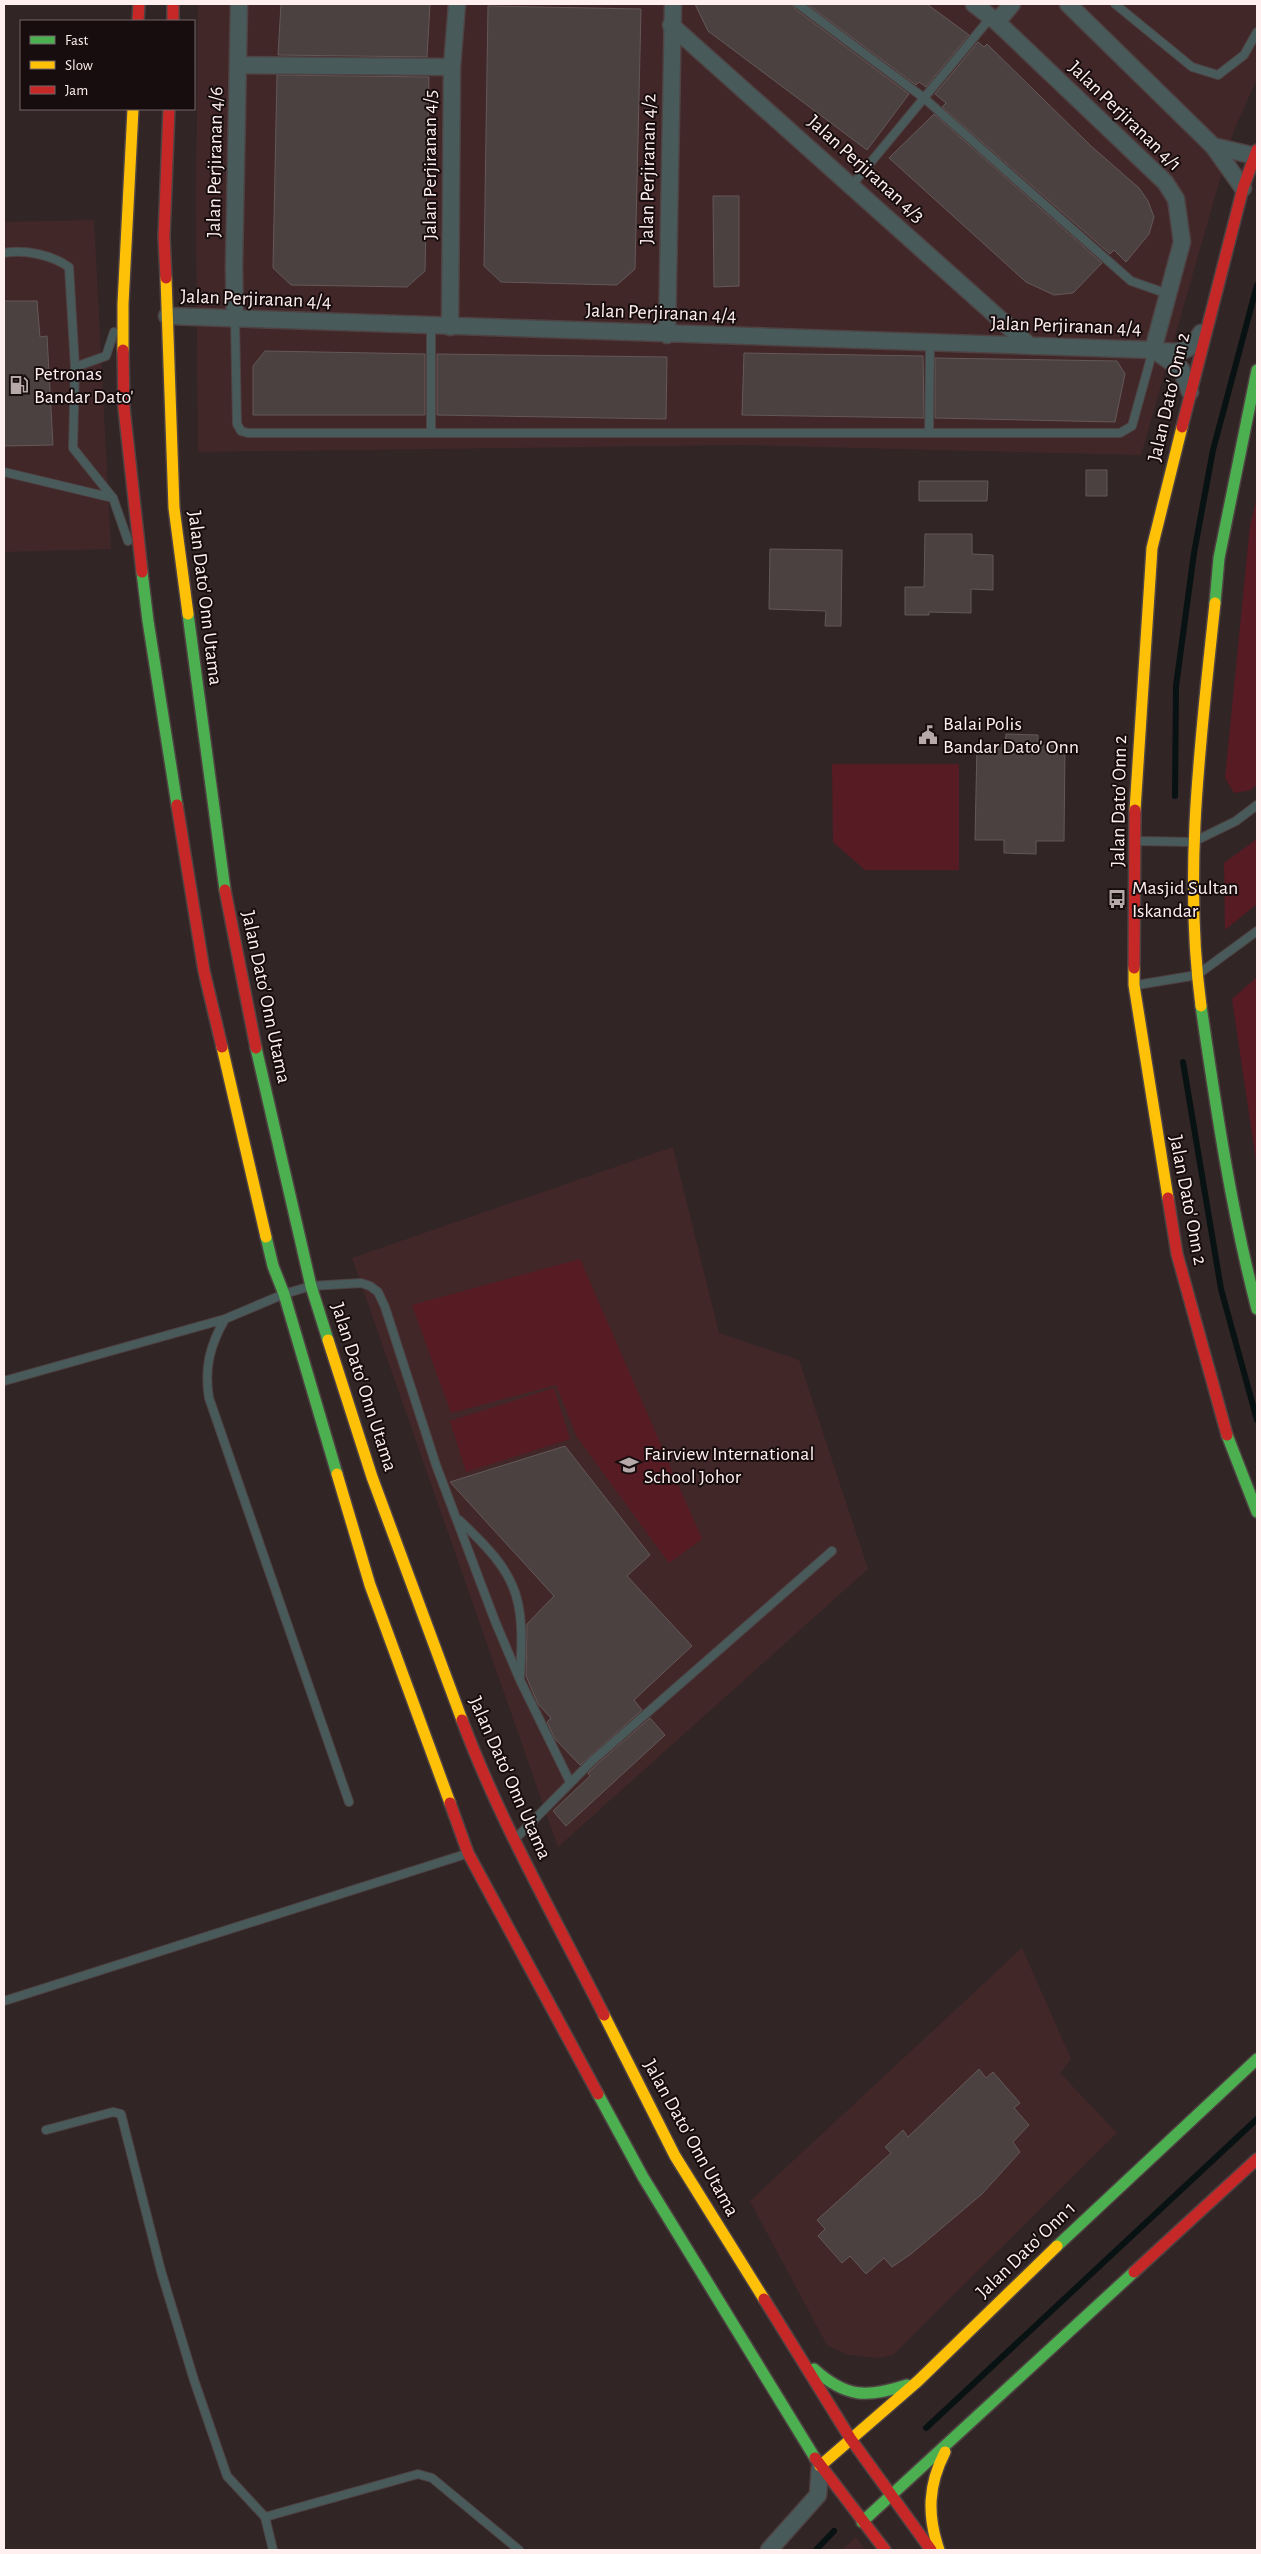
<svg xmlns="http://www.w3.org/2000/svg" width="1261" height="2554" viewBox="0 0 1261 2554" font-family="'Alegreya Sans',sans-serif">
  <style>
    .built { fill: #422729 }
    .green { fill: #571b23 }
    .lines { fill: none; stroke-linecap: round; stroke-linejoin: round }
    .stream { stroke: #081212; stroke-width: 6 }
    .building { fill: #4b4141; stroke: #645859 }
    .lane-casing { stroke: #4e4243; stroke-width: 10 }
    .street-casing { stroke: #4e4243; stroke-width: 19 }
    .fast-casing { stroke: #4e4243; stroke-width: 14 }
    .slow-casing { stroke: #4e4243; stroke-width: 14 }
    .jam-casing { stroke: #4e4243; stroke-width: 14 }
    .lane { stroke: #495a5b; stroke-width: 8 }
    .street { stroke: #495a5b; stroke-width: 16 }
    .fast { stroke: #4caf50; stroke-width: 11 }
    .slow { stroke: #ffc107; stroke-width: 11 }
    .jam { stroke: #c62828; stroke-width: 11 }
    .labels { text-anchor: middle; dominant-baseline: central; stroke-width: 4; stroke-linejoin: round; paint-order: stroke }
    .street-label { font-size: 20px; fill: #ffefef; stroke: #170d0e }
    .poi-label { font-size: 20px; fill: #ffefef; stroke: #170d0e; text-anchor: start }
  </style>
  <rect width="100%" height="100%" fill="#322526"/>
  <path class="built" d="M198,4h1059v75l-23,51 -93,325 -401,-10 -542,7 -2,-254z
    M94,220l17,329 -107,3v-330z
    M673,1147l46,186 80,27 69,209 -310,278 -206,-589z
    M1022,1948l49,111 -11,14 57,60 -224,222 -15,3 -30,-3 -21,-10 -77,-144z
    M856,2537l9,13h-23z"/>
  <path class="green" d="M1257,497v287l-6,6 -17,3 -9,-15 25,-252z
    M832,764h127v106h-94l-32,-28z
    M1257,839v65l-32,26 -1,-67z
    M1257,977v190l-25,-168z
    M580,1259l122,280 -33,24 -92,-126 -21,-52 -105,28 -39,-108z
    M554,1388l16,51 -104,33 -16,-51z"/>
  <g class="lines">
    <path class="stream" d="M1175,796l1,-110 18,-133 19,-103 44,-165
      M1183,1062l38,227 36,131
      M926,2428l331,-309
      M816,2550l18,-19"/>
  </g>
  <path class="building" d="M281,4h149l-3,53 -149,-2z
    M695,4h97l3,5 114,85 -42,56 -159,-119z
    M807,4h120l42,31 -43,52 -7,-5 -3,3z
    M488,6l153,3 -6,260 -18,16 -116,-3 -17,-16z
    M978,42l6,5 3,-3 104,102 48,42 9,13 6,16 -5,17 -23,28 -12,-12 -4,4 -168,-147 4,-4 -11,-9z
    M277,75l152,2 -4,194 -18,16 -116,-2 -18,-17z
    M934,114l168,149 -29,30 -19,2 -28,-13 -137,-124z
    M713,196h26v90l-25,1z
    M4,301h33l3,36 7,-1 6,109 -49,1z
    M265,351l160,3v61h-172v-49z
    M744,353l179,3 1,62 -182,-3z
    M437,354l230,3 -1,62 -229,-4z
    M935,358l182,3 8,13 -10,48 -180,-4z
    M1086,470h21v26h-21z
    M919,481h69l-1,20h-68z
    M925,534h47v20l21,1v35l-22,-1v24l-42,-1v3h-24v-28h19z
    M770,549l72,1 -1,76h-16l1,-15 -57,-2z
    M1006,734l32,1v10l27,1 -1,95h-28v13l-32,-1v-13h-29l2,-96 28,1z
    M565,1446l85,109 -23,21 65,70 -58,54 8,10 -62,55 -25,-26 -8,-17 4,-4 -13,-14 -12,-28 1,-52 27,-28 -104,-114z
    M650,1718l15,17 -99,91 -13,-15 37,-35 -2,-3 7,-7z
    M979,2069l7,9 7,-6 27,31 -6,5 15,17 -16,17 7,10 -38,42 -71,60 -19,13 -8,-9 -18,16 -16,-18 -8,7 -24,-27 7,-7 -8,-9 74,-67 -6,-6 18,-17 5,7z"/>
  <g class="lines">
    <g class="lane-casing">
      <path id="lane" d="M798,4l126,94 207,183 37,13
        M1115,4l77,63 26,8 26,-20 13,-23
        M852,185l139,-168
        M4,253c20,-4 48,2 65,14l6,100
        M235,320l2,104 4,7 7,2h872l12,-7 21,-76
        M114,332l-8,24 -31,11 -2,81 40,50 15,43
        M431,433v-106
        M929,433l1,-90
        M4,472l109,26
        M1137,841l56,1 43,-21 21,-16
        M1137,985l60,-10 60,-44
        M225,1319c-15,26 -21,49 -16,79l140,404
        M4,1381l221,-62 59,-25 27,-8 50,-3 9,3 8,6 7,15 51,158 59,156 25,59 50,102
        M459,1520c60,56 66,76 61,157
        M517,1837l74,-75 241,-211
        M4,2001l462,-147
        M46,2130l67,-18 8,2 40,157 33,109 33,96 38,41
        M273,2550l-8,-33 153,-43 14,4 87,72"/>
    </g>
    <g class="street-casing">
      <path id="street" d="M974,4l23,18 168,160 11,17 6,43 -29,108
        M1068,4l145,142 30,42
        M997,22l15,-18
        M671,25l359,321
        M238,65l214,2
        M1213,146l42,10
        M167,316l986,34c22,3 37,5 48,-17
        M235,320l-1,-53 5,-263
        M450,327l2,-260 5,-63
        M667,335l6,-331
        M1158,353l23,16 9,23
        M769,2550l49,-55 2,-29"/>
    </g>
    <g class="fast-casing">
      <path id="fast" d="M142,572l6,49 29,184
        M1215,603l4,-45 38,-188
        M188,614l37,276
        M1201,1006c15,102 30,204 56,303
        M256,1048l55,238 17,54
        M266,1237l7,29 11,28 53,180
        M1227,1435l30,77
        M598,2094l45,83 172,281
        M1057,2246l200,-187
        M814,2369c32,29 53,29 93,16
        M862,2522l272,-250"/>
    </g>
    <g class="slow-casing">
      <path id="slow" d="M166,278l8,230 14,106
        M123,350v-46l10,-195
        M1135,810l17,-262 30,-121
        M1134,968v17l34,213
        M1201,1006c-18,-134 0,-269 14,-403
        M222,1047l44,190
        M328,1340l44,137 90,243
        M337,1474l33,111 80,218
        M604,2015l71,141 89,143
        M820,2466l98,-85 139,-135
        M939,2550c-12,-35 -11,-65 6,-98"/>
    </g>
    <g class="jam-casing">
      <path id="jam" d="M173,4v17
        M138,21l1,-17
        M166,278l-2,-41 5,-128
        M123,350l1,58 18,164
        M1182,427l61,-239 14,-38
        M177,805l27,166 18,76
        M225,890l31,158
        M1134,968l1,-158
        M1168,1198l9,56 50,181
        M462,1720c38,102 93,198 142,295
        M450,1803l18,50 130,241
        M1134,2272l123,-113
        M764,2299l86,139 81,112
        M815,2458l70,92"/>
    </g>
    <use href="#lane" class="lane"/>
    <use href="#street" class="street"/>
    <use href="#fast" class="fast"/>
    <use href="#slow" class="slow"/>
    <use href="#jam" class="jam"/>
  </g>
  <defs>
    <g id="fuel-bare" transform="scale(1.5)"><path d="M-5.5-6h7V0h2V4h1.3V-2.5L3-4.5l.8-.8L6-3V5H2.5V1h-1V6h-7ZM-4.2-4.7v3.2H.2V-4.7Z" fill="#b7a8a9" stroke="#170d0e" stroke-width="2.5" paint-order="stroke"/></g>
    <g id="civic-bare" transform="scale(1.5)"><path d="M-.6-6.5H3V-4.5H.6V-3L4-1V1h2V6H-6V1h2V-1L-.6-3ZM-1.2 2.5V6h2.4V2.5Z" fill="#b7a8a9" stroke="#170d0e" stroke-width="2.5" paint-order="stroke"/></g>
    <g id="bus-bare" transform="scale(1.5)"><path d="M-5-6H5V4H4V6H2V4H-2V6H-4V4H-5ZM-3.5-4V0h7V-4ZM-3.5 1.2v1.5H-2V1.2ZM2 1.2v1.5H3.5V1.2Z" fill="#b7a8a9" stroke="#170d0e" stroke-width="2.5" paint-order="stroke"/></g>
    <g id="school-bare" transform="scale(1.5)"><path d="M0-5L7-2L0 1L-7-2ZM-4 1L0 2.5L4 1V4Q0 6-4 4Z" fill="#b7a8a9" stroke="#170d0e" stroke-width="2.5" paint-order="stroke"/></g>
  </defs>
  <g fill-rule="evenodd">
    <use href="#fuel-bare" x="19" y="385"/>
    <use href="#civic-bare" x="928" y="735"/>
    <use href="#bus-bare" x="1117" y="899"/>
    <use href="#school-bare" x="629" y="1465"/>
  </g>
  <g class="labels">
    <g class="street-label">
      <text transform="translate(1125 116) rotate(44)">Jalan Perjiranan 4/1</text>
      <text transform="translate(215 162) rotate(-89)">Jalan Perjiranan 4/6</text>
      <text transform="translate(430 165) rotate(-90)">Jalan Perjiranan 4/5</text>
      <text transform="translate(648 169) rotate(-89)">Jalan Perjiranan 4/2</text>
      <text transform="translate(866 169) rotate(42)">Jalan Perjiranan 4/3</text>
      <text transform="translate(256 299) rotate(2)">Jalan Perjiranan 4/4</text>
      <text transform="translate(661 313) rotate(2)">Jalan Perjiranan 4/4</text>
      <text transform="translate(1066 326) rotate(2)">Jalan Perjiranan 4/4</text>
      <text transform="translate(1169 397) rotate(-77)">Jalan Dato' Onn 2</text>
      <text transform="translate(205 598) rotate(83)">Jalan Dato' Onn Utama</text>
      <text transform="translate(1119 801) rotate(-89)">Jalan Dato' Onn 2</text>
      <text transform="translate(266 997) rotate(78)">Jalan Dato' Onn Utama</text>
      <text transform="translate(1188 1200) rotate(79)">Jalan Dato' Onn 2</text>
      <text transform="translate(364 1387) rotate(72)">Jalan Dato' Onn Utama</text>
      <text transform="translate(510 1778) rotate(66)">Jalan Dato' Onn Utama</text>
      <text transform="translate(691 2138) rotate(61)">Jalan Dato' Onn Utama</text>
      <text transform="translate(1026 2250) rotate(-44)">Jalan Dato' Onn 1</text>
    </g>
    <g class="poi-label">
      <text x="34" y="374">Petronas<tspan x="34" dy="23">Bandar Dato'</tspan></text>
      <text x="943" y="724">Balai Polis<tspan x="943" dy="23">Bandar Dato' Onn</tspan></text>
      <text x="1132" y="888">Masjid Sultan<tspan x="1132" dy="23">Iskandar</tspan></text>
      <text x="644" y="1454">Fairview International<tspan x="644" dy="23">School Johor</tspan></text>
    </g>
  </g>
  <rect width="1261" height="2554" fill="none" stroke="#ffefef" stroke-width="10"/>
  <rect x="20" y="20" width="175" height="90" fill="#170d0e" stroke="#746768"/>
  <rect x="30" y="36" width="25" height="8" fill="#4caf50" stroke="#746768"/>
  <text x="65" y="45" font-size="15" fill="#ffefef">Fast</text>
  <rect x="30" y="61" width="25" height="8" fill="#ffc107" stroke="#746768"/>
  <text x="65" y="70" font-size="15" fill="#ffefef">Slow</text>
  <rect x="30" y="86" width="25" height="8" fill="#c62828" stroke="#746768"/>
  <text x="65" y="95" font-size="15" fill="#ffefef">Jam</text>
</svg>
